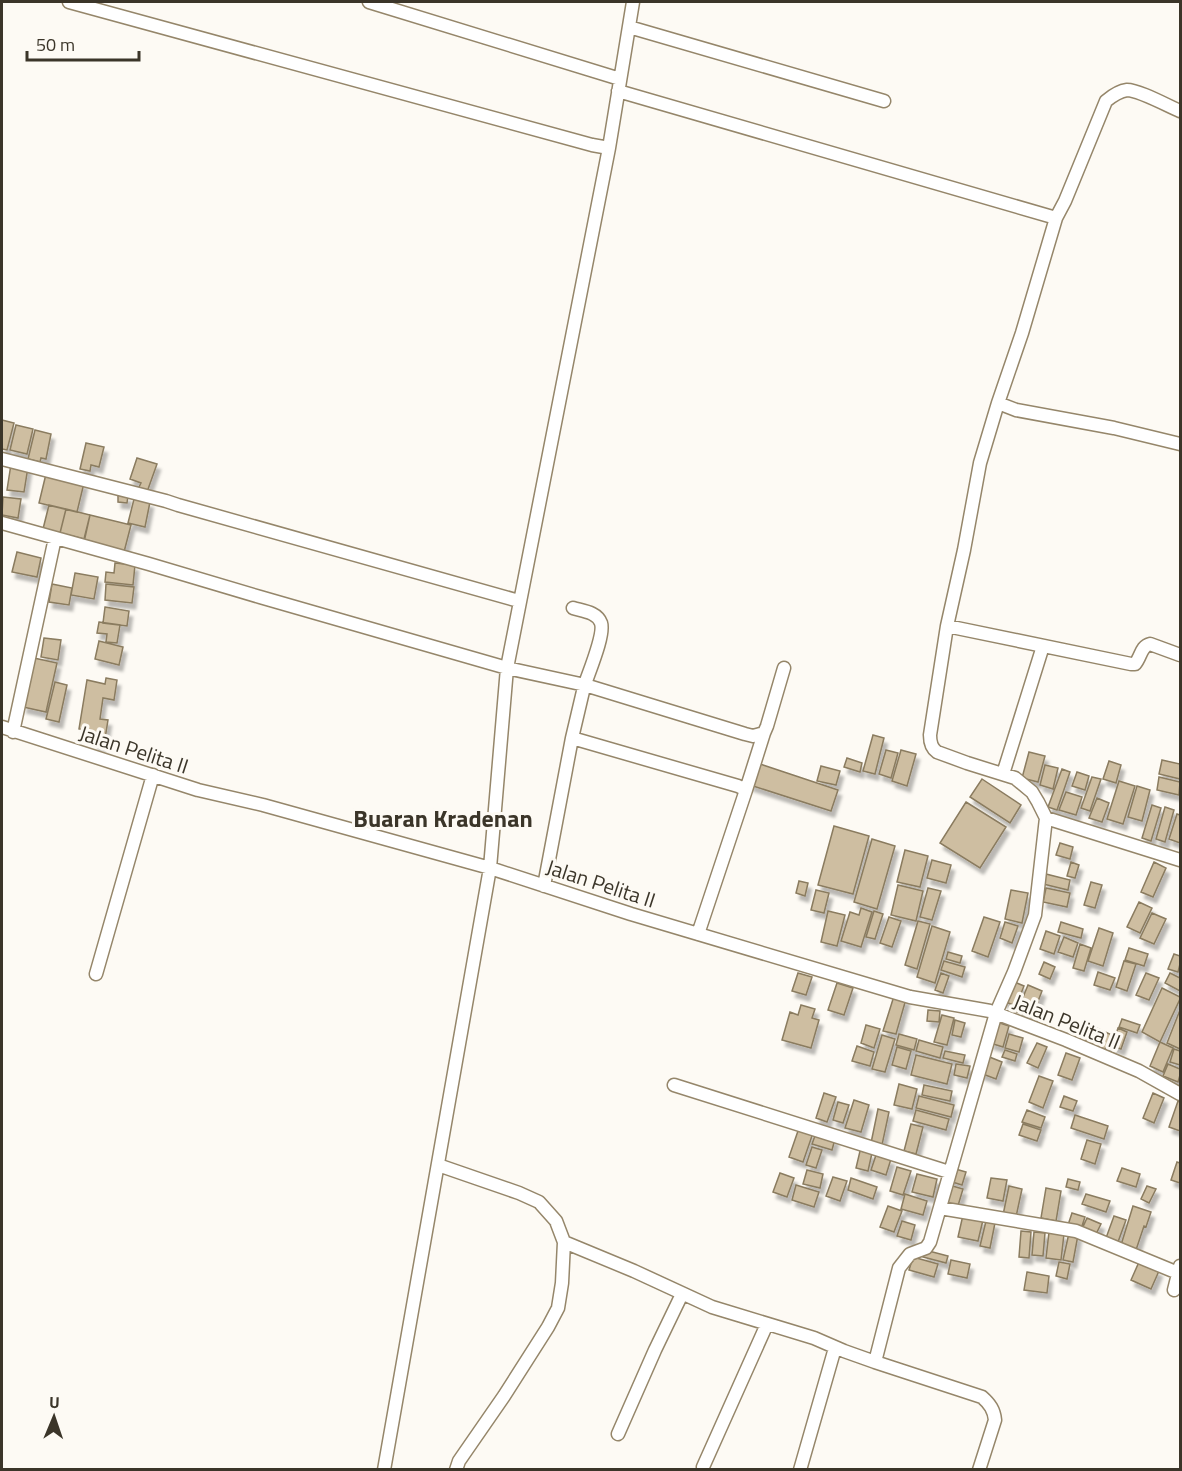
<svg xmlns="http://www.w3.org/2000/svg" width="1182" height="1471" viewBox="0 0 1182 1471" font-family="'Titillium Web',sans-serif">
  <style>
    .building { fill: #cebea1; stroke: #8a7b5f; stroke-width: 1.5; filter: url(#shadow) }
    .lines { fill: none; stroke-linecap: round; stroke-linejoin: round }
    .street-casing { stroke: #95866a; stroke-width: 15 }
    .street { stroke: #fff; stroke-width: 12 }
    .labels { text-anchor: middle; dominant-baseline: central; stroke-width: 6; stroke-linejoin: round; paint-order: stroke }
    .street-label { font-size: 21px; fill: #3b3529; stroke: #fdfaf4 }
    .quarter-label { font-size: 24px; font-weight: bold; fill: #3b3529; stroke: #fdfaf4 }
  </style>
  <defs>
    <filter id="shadow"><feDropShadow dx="3.5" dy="6" stdDeviation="1.5" flood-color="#0004"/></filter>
  </defs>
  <rect width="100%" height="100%" fill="#fdfaf4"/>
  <path class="building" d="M2,420l12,3 -7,27 -5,-1z
    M16,425l17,4 -6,25 -17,-4z
    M35,430l16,4 -5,25 -5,-1 -1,4 -12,-3z
    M86,443l18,4 -5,20 -8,-2 -1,6 -10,-2z
    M137,458l20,6 -10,28 -9,-3 3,-6 -11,-4z
    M11,464l17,3 -4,25 -17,-2z
    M46,474l38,9 -7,29 -38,-9z
    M118,495l10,1 -1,7 -9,-1z
    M3,497l18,2 -3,19 -16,-3z
    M134,499l16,3 -5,25 -17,-4z
    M49,505l17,4 -6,24 -17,-4z
    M66,509l24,6 -6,24 -24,-6z
    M90,515l41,10 -7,27 -40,-10z
    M17,552l24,6 -4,19 -25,-5z
    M115,563l20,2 -2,20 -28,-3 1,-10 8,1z
    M75,573l23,4 -4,22 -23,-4z
    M52,584l20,4 -3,17 -20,-3z
    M106,584l28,3 -2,16 -27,-3z
    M105,607l24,4 -2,15 -24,-3z
    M99,622l21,3 -3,18 -11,-1 1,-8 -10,-1z
    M44,638l17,2 -3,20 -17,-3z
    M99,641l24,6 -4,18 -24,-6z
    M34,658l23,5 -11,49 -23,-5z
    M106,678l11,2 -3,20 -11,-2 -3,21 8,1 -4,25 -9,-1 2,-12 -18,-3 8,-49 18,4z
    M55,682l12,3 -8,37 -13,-3z
    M873,735l11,3 -9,36 -12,-3z
    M886,750l12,3 -7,25 -12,-4z
    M901,750l15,4 -9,32 -15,-5z
    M1029,752l16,4 -7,26 -16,-4z
    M847,758l15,5 -2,9 -16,-5z
    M1162,760l18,4v15l-21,-5z
    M1109,761l12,4 -5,18 -13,-4z
    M757,763l81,27 -7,21 -81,-26z
    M1045,765l13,3 -5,21 -13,-4z
    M821,766l19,5 -4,14 -19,-4z
    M1062,769l8,3 -13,38 -9,-3z
    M1077,772l12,4 -4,14 -13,-4z
    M1092,777l9,2 -11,32 -9,-3z
    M1159,777l21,5 -1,13 -22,-5z
    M982,779l39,26 -11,18 -40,-26z
    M1119,781l16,5 -12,38 -16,-5z
    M1137,786l13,4 -8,31 -14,-4z
    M1066,792l16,5 -6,18 -17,-5z
    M1097,798l12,5 -7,19 -13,-4z
    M966,802l40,25 -26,41 -40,-25z
    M1152,805l9,3 -10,33 -9,-3z
    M1165,807l9,3 -9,32 -9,-3z
    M1177,814l3,1v28l-11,-4z
    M834,826l35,10 -16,58 -35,-9z
    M872,839l23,7 -18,63 -23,-7z
    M1060,843l13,4 -3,12 -14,-4z
    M905,850l23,6 -8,31 -23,-5z
    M932,860l19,5 -5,18 -19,-5z
    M1071,862l8,3 -4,13 -8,-2z
    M1154,862l12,6 -13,29 -12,-5z
    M1046,874l24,6 -2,10 -25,-6z
    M799,881l9,2 -3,13 -9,-3z
    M1091,882l11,3 -7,23 -11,-3z
    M898,885l25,6 -7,30 -25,-6z
    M928,888l13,3 -9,29 -12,-3z
    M1046,888l24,5 -3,14 -24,-5z
    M816,890l13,3 -5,20 -13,-3z
    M1011,890l17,3 -6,30 -17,-4z
    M1139,902l13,6 -12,25 -13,-6z
    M861,908l11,4 -11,35 -20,-6 9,-29 9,3z
    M828,911l17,4 -8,31 -16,-4z
    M874,911l9,3 -8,25 -9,-2z
    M1152,913l14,6 -12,25 -14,-6z
    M889,917l12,4 -9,26 -12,-4z
    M984,917l16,5 -12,35 -16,-6z
    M918,921l12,3 -13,45 -12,-4z
    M1005,922l13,4 -6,17 -12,-5z
    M1061,922l22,7 -2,9 -23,-6z
    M932,926l18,6 -15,51 -18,-6z
    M1099,928l14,5 -10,33 -15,-5z
    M1046,931l14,5 -6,18 -14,-5z
    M1064,937l14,6 -5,14 -15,-5z
    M1080,944l11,4 -7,23 -11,-3z
    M1129,948l19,6 -4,12 -19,-6z
    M948,952l14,4 -2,7 -14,-4z
    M1174,954l6,2v8l-2,8 -10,-3z
    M944,961l21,6 -3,10 -21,-7z
    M1124,961l12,3 -9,27 -11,-4z
    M1044,962l11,5 -5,12 -11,-5z
    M1098,972l17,6 -5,12 -16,-5z
    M798,973l14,4 -6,18 -14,-4z
    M941,973l8,3 -6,17 -8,-3z
    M1146,973l13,5 -10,22 -13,-5z
    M1170,973l10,5v13l-15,-8z
    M1012,981l12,5 -8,20 -13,-5z
    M837,983l16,5 -9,27 -16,-5z
    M1028,985l14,6 -10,26 -15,-5z
    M1162,988l18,9v2l-20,43 -18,-10z
    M894,996l12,3 -10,35 -13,-3z
    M801,1005l14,4 -3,9 7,2 -8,28 -29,-8 8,-28 8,3z
    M928,1010l12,1 -1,11 -12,-1z
    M1180,1010v39l-13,-6z
    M942,1015l12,3 -7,27 -13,-3z
    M1122,1019l18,6 -3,8 -18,-6z
    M955,1020l10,3 -4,14 -9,-2z
    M997,1022l12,4 -6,21 -13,-4z
    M866,1025l14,4 -6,19 -13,-5z
    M1090,1025l22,10 -9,18 -22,-10z
    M1118,1028l9,4 -6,17 -9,-3z
    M899,1034l18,5 -3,11 -18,-5z
    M1009,1034l14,4 -4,14 -14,-4z
    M882,1035l13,4 -10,33 -13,-3z
    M919,1040l24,7 -3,11 -24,-7z
    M1160,1042l13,6 -10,24 -13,-6z
    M1037,1043l10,4 -9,21 -11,-5z
    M857,1046l17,6 -4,14 -18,-5z
    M897,1047l14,4 -5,18 -14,-4z
    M1174,1049l6,2v14l-10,-3z
    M1005,1050l12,4 -2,7 -13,-4z
    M945,1051l20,4 -2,8 -20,-5z
    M1066,1053l14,5 -8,22 -14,-5z
    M916,1055l36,9 -5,20 -36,-9z
    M987,1056l15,6 -6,17 -16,-6z
    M956,1064l14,2 -3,12 -13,-3z
    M1168,1064l12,5v6l-2,7 -15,-6z
    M1039,1076l14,5 -10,27 -14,-6z
    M899,1084l18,5 -5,20 -18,-4z
    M924,1085l28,6 -2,10 -28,-6z
    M824,1093l12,4 -9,25 -11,-4z
    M1153,1093l11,5 -10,25 -11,-5z
    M919,1096l35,9 -3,12 -35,-9z
    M1064,1096l13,5 -4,10 -13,-4z
    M854,1100l15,5 -8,27 -16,-4z
    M1178,1101l2,1v29l-11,-4z
    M838,1102l11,3 -6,18 -10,-3z
    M878,1109l11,3 -7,33 -11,-2z
    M916,1110l33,9 -3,11 -33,-9z
    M1027,1110l18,7 -4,11 -19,-6z
    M1075,1115l33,11 -4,13 -33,-11z
    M911,1124l12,3 -7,27 -12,-3z
    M1023,1124l18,6 -4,11 -18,-6z
    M799,1128l14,5 -10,29 -14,-5z
    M816,1133l19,6 -3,11 -20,-6z
    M1087,1140l14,4 -6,20 -14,-5z
    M812,1147l10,3 -6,18 -10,-3z
    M860,1151l12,2 -4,18 -12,-3z
    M876,1155l15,4 -5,16 -15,-5z
    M1177,1162l3,1v20l-9,-3z
    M897,1167l14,4 -8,24 -13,-4z
    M952,1168l14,4 -4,13 -13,-4z
    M1122,1168l18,6 -4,13 -19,-6z
    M807,1170l16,4 -3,14 -17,-4z
    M780,1173l14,5 -7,19 -14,-5z
    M917,1174l20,5 -4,18 -21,-5z
    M833,1177l14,4 -7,20 -14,-5z
    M851,1178l26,9 -4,12 -25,-9z
    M991,1178l16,2 -4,21 -16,-3z
    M1068,1179l12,3 -2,8 -12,-3z
    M796,1185l23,7 -5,15 -22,-7z
    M949,1185l14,4 -6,20 -14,-5z
    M1009,1186l13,3 -6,28 -13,-2z
    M1147,1186l9,3 -7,14 -8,-4z
    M1046,1188l15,3 -5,30 -15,-3z
    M905,1194l22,7 -4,14 -22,-6z
    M1086,1194l24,7 -4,11 -24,-8z
    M888,1206l14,5 -8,21 -14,-5z
    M1133,1206l18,6 -5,15 -2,-1 -8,24 -15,-5z
    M1072,1213l13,4 -4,12 -13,-4z
    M963,1215l20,5 -5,21 -20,-4z
    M1114,1216l12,4 -8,22 -12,-4z
    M1087,1218l14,6 -5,10 -14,-5z
    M902,1221l13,4 -4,15 -14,-4z
    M986,1221l9,2 -5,25 -10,-2z
    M1021,1231l10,1 -2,26 -10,-1z
    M1034,1232l11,1 -2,23 -11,-1z
    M1049,1232l15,2 -3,26 -15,-2z
    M1069,1233l9,2 -5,27 -10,-2z
    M925,1250l23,6 -2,7 -23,-6z
    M913,1257l25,7 -4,13 -25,-7z
    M951,1260l19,4 -3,14 -19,-4z
    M1059,1262l11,2 -3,15 -11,-3z
    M1139,1262l20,9 -8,18 -20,-9z
    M1027,1272l22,4 -2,17 -23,-3z"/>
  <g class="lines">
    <g class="street-casing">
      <path id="street" d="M69,2l523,143 17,3
        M369,2l251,77
        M629,27l255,74
        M618,91l438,127 9,-17 41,-100c6,-5 13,-10 21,-11 12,0 41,16 53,21
        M998,403l24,-70 34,-115
        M2,459l164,42 12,4 341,96
        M2,523l147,41 111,33 247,71 78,17 160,49 8,2 11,-3 3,-7 17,-58
        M947,626l184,38h4c6,-7 6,-18 15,-20l30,11
        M2,727l196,63 65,15 227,63 141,46 279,83 80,14 76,29 73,31 41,23
        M13,732l42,-194
        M572,738c4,-17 8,-34 12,-51 4,-13 21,-52 17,-64 -4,-11 -18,-12 -28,-15
        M1003,774l40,-128
        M746,790l18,-57
        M1046,818l134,42
        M544,886l28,-148 166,48 8,4 -48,144
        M96,974l57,-199
        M674,1085l275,87
        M438,1165l81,28 20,9 17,19 8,21 -2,41 -4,25 -10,19 -44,69 -45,65 -3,9
        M940,1208l136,23 102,42
        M564,1242l70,29 78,36 102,31 30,13 31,11
        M1174,1290l6,-24
        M618,1434l37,-84 27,-56
        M703,1467l64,-143
        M384,1470l106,-602 17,-200 102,-520 24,-146
        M800,1470l35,-122
        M979,1470l16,-50c-1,-10 -5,-16 -13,-23l-107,-35 24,-94 11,-14 16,-6 4,-6 66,-229 18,-41 21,-57 11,-97 -8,-16 -6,-10 -17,-14 -48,-15 -30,-11c-6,-4 -7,-11 -7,-17l17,-109 17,-76 16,-87 18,-60 18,7 98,18 66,16"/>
    </g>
    <use href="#street" class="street"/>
  </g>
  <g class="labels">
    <g class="street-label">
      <text transform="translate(134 749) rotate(18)">Jalan Pelita II</text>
      <text transform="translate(601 883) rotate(18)">Jalan Pelita II</text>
      <text transform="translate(1067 1021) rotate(22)">Jalan Pelita II</text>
    </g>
    <g class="quarter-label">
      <text x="443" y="818">Buaran Kradenan</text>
    </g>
  </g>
  <rect width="1182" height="1471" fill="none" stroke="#3b3529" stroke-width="6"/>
  <g transform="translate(54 1417) rotate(2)" stroke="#fdfaf4" stroke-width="4.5" paint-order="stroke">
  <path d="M0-4.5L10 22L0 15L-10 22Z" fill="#3b3529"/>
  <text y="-9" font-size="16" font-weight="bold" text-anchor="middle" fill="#3b3529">U</text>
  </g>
  <path d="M27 51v9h112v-9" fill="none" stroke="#3b3529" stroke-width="3"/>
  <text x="36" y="51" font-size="18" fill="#3b3529" stroke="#fdfaf4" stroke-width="4.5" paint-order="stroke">50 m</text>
</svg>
